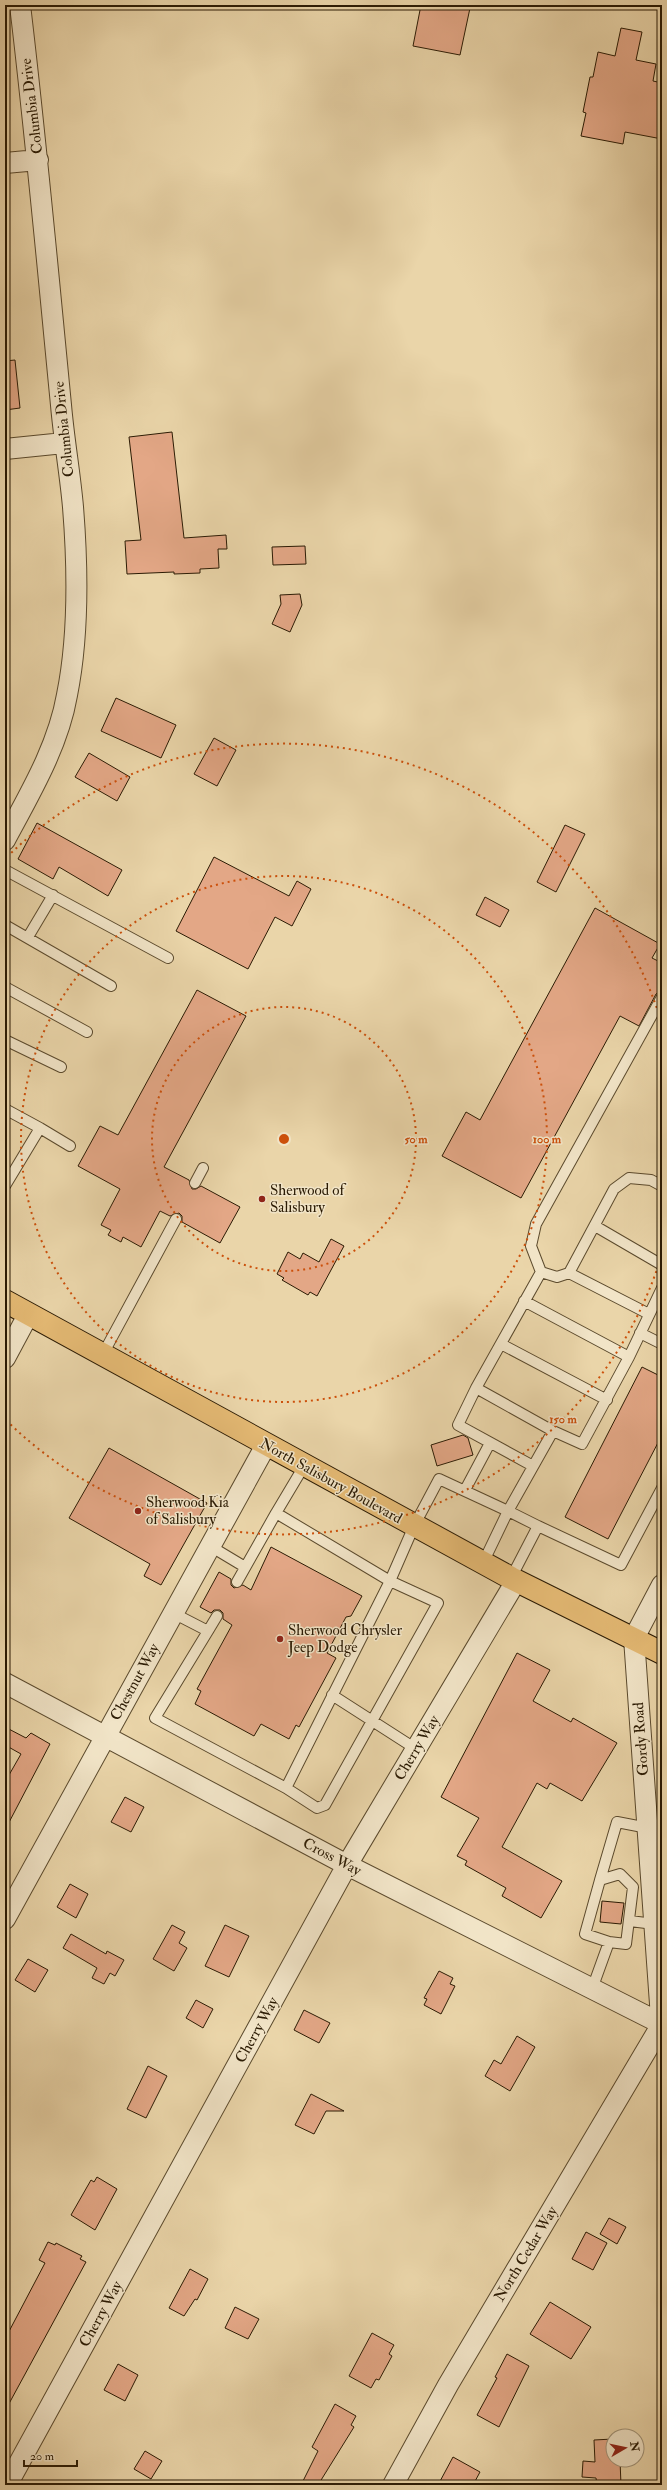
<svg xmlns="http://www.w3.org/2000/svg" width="667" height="2490" viewBox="0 0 667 2490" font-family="'IM FELL Double Pica',serif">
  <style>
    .building { fill: #e3a786; stroke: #2b1b04 }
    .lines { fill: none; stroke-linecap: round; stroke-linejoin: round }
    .lane-casing { stroke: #5b4a2d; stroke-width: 12 }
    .street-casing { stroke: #5b4a2d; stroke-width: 22 }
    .primary-casing { stroke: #2b1b04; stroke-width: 24 }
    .lane { stroke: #f1e4c7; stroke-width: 10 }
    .street { stroke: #f1e4c7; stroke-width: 20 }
    .primary { stroke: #e5ba74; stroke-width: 22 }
    .ring { fill: none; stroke: #cc500b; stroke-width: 2; stroke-dasharray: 2 4 }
    .poi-dot { fill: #8f2418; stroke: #f1e4c7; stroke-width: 1.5 }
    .labels { text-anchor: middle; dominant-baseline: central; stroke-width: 3; stroke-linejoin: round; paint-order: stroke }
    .street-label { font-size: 15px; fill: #2b1b04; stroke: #f1e4c7 }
    .poi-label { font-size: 15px; fill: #2b1b04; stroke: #f1e4c7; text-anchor: start }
    .centre { fill: #cc500b; stroke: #f1e4c7; stroke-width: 2 }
    .ring-label { font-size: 12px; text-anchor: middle; font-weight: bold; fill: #cc500b; stroke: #f1e4c7; stroke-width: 3; stroke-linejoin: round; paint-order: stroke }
  </style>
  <rect width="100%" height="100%" fill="#ead5a9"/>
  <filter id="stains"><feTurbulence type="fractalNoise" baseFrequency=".005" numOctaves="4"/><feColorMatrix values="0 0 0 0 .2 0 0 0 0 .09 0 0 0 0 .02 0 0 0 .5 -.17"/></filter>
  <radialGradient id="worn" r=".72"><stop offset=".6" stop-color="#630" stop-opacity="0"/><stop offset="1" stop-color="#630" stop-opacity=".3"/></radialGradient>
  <path class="building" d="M421,5h35l14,3 -10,47 -47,-9z
    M621,28l21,4 -6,28 20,4 -3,17 9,2v56l-37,-7 -2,12 -42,-8 5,-23 -3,-1 7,-35h3l5,-25 17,4z
    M15,360l5,48 -15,2v-49z
    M172,432l12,106 42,-3 1,14h-9l1,19 -19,1v4l-26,1v-2l-47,2 -2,-33 16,-1 -12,-103z
    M305,546l1,18 -33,1 -1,-18z
    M300,594l2,11 -12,27 -18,-8 9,-20 -1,-9z
    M116,698l60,27 -15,33 -60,-27z
    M214,738l22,12 -19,36 -23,-12z
    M89,753l41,24 -13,24 -42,-24z
    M37,823l85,47 -14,26 -49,-29 -6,12 -35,-20z
    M565,825l20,9 -29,58 -19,-10z
    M214,857l75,39 8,-15 14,8 -19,37 -17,-9 -27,52 -72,-38z
    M485,897l24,13 -9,17 -24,-12z
    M595,908l65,36 -8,14 10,5v27l-6,4 -17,32 -19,-10 -99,182 -79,-42 24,-44 14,8z
    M197,990l49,26 -82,151 25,13 3,9h4l5,-3 39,21 -20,36 -38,-21v-6l-3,-3 -9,3 -10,-5 -19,36 -18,-10 -2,5 -13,-7 3,-5 -10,-5 19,-36 -42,-23 22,-40 18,9z
    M331,1239l13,7 -27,50 -7,-4 -2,3 -26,-15 2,-2 -7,-4 11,-22 12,7 3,-6 16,9z
    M642,1367l20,10v58l-54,104 -43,-22z
    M463,1435l5,3 5,17 -36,11 -6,-21z
    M109,1448l98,55 -46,82 -17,-9 6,-12 -81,-46z
    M271,1547l91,49 -11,20 -5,1 -19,36 9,5 -37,69 -3,-2 -7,14 -28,-15 -7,12 -59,-32 6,-13 -4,-2 35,-64 -9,-6v-6l-3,-3h-6l-3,3 -11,-6 19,-35 12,7v6l3,3 9,-3 8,5z
    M517,1653l33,17 -17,31 38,21 2,-4 44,25 -35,58 -32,-18 -3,6 -10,-6 -35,64 60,34 -21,37 -39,-22 4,-8 -41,-23 2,-4 -10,-5 22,-38 -38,-21z
    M5,1727l21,11 5,-5 19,11 -45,86v-48l16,-28 -16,-9z
    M125,1797l19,10 -13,25 -20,-10z
    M70,1884l18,10 -12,24 -19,-11z
    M602,1901l22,2 -3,21 -21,-2z
    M172,1925l13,7 -6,11 8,5 -13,23 -21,-12z
    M225,1925l24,11 -20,41 -24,-11z
    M71,1934l35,20 1,-3 17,9 -9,16 -5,-3 -6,11 -12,-6 5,-10 -34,-20z
    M28,1959l20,11 -13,22 -20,-12z
    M439,1971l14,7 -3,6 5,2 -14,28 -17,-9 3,-6 -3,-1z
    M196,2000l17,9 -10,19 -17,-10z
    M304,2010l26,13 -11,20 -25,-13z
    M517,2036l18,11 -25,44 -25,-15 9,-16 7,4z
    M148,2066l19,10 -21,42 -19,-9z
    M311,2094l33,17h-18l-12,23 -19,-9z
    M97,2177l20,12 -22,41 -24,-15 20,-35 3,2z
    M609,2218l17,9 -9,17 -17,-10z
    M586,2232l21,11 -14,27 -21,-11z
    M48,2242l7,3 1,-2 26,13 -2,3 6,3 -81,149v-72l40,-76 -6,-3z
    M190,2269l18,10 -11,21 -2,-1 -11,17 -15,-8z
    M550,2302l41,25 -20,32 -41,-25z
    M235,2307l24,12 -11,20 -23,-11z
    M372,2333l22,12 -5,9 3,2 -13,24 -3,-1 -5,9 -22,-12z
    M507,2354l22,12 -30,61 -22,-12 20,-37 -2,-1z
    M118,2364l20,11 -13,26 -21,-11z
    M335,2404l21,12 -5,9 3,2 -36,58h-17l17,-34 -6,-4z
    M613,2439v21h7l1,25h-24l-1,-7 -14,-1 1,-16 12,1 -1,-22z
    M145,2451l17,10 -11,18 -17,-10z
    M453,2457l27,15 -7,13h-35z"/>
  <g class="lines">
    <g class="lane-casing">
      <path id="lane" d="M5,870l163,88
        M5,925l106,61
        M28,937l25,-42
        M5,987l82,45
        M5,1040l56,27
        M5,1109l35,19 -35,58
        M40,1128l30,18
        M195,1183l8,-15
        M595,1226l67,39
        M541,1272l-65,116 77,43 29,13 47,-87 33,-69
        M569,1273l45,-84 15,-11 22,2 11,6
        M524,1301l105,56
        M649,1314l-80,-41 -12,4 -16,-5 -10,-26 5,-22 126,-227
        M640,1333l22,11
        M501,1344l106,56
        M103,1354l73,-135
        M476,1388l-18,37 75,41
        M465,1490l25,-47
        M276,1513l28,-47
        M210,1546l35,21
        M483,1563l25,-52 30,15
        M511,1578l27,-52 83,39 41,-77
        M173,1613l35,18 -53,87 131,70 104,-207 -114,-68 -39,69
        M208,1631l9,-15
        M332,1695l84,54
        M286,1788l31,20 8,-3 113,-202 -48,-22 24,-55 25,-47 69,32 45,-80
        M620,1874l13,13 -7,57 -17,-2 -24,-8 15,-54z
        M600,1880l17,-58 31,6
        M630,1921l24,3
        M592,1989l17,-47"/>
    </g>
    <g class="street-casing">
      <path id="street" d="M5,163l33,-3
        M5,449l59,-6
        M5,840c24,-45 53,-93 62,-145 12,-60 11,-126 6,-188 -3,-34 -9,-67 -12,-102 -13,-133 -25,-267 -41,-400
        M5,1358l23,-43
        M662,1585l-28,53 28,394
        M5,1683l342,182 315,159 -214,361 -55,100
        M5,1919l261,-474
        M7,2485l340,-620 169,-284"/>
    </g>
    <g class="primary-casing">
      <path id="primary" d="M5,1301l506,277 151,75"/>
    </g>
    <use href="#lane" class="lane"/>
    <use href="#street" class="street"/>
    <use href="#primary" class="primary"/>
  </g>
  <g class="ring">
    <circle cx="284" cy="1139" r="132"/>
    <circle cx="284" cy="1139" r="263"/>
    <path d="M662 1254A395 395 0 0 1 7 1421M7 857A395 395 0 0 1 662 1024"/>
  </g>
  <g class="poi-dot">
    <circle cx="262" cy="1199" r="4"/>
    <circle cx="138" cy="1511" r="4"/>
    <circle cx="280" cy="1639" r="4"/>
  </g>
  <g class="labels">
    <g class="street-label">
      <text transform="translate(32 106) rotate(-97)">Columbia Drive</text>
      <text transform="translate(64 429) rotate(-96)">Columbia Drive</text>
      <text transform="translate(331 1481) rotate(29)">North Salisbury Boulevard</text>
      <text transform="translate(135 1682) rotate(-61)">Chestnut Way</text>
      <text transform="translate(641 1739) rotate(-94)">Gordy Road</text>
      <text transform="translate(417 1748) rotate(-59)">Cherry Way</text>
      <text transform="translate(332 1857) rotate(28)">Cross Way</text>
      <text transform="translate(257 2030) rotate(-61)">Cherry Way</text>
      <text transform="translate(526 2254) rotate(-59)">North Cedar Way</text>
      <text transform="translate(101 2314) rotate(-61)">Cherry Way</text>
    </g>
    <g class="poi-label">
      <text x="270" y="1190">Sherwood of<tspan x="270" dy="17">Salisbury</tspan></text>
      <text x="146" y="1502">Sherwood Kia<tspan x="146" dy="17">of Salisbury</tspan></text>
      <text x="288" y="1630">Sherwood Chrysler<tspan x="288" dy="17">Jeep Dodge</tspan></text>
    </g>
  </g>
  <circle cx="284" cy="1139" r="6" class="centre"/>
  <g class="ring-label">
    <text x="416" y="1143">50 m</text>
    <text x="547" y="1143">100 m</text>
    <text x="563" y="1423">150 m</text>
  </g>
  <rect width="667" height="2490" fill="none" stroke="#ead5a9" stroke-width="20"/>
  <rect x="6" y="6" width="655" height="2478" fill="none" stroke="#2b1b04" stroke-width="2"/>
  <rect x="10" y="10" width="647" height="2470" fill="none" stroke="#2b1b04"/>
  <g transform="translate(625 2448) rotate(81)"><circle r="19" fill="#f1e4c7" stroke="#a29479"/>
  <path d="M0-3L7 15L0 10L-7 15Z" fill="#8f2418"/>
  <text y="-6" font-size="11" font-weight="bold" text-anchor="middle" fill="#2b1b04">N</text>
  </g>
  <path d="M24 2460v6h53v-6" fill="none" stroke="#2b1b04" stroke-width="2"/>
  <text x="30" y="2460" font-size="12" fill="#2b1b04" stroke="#f1e4c7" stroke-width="3" paint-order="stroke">20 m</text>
  <rect width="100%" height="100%" filter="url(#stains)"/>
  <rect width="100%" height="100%" fill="url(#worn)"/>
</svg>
